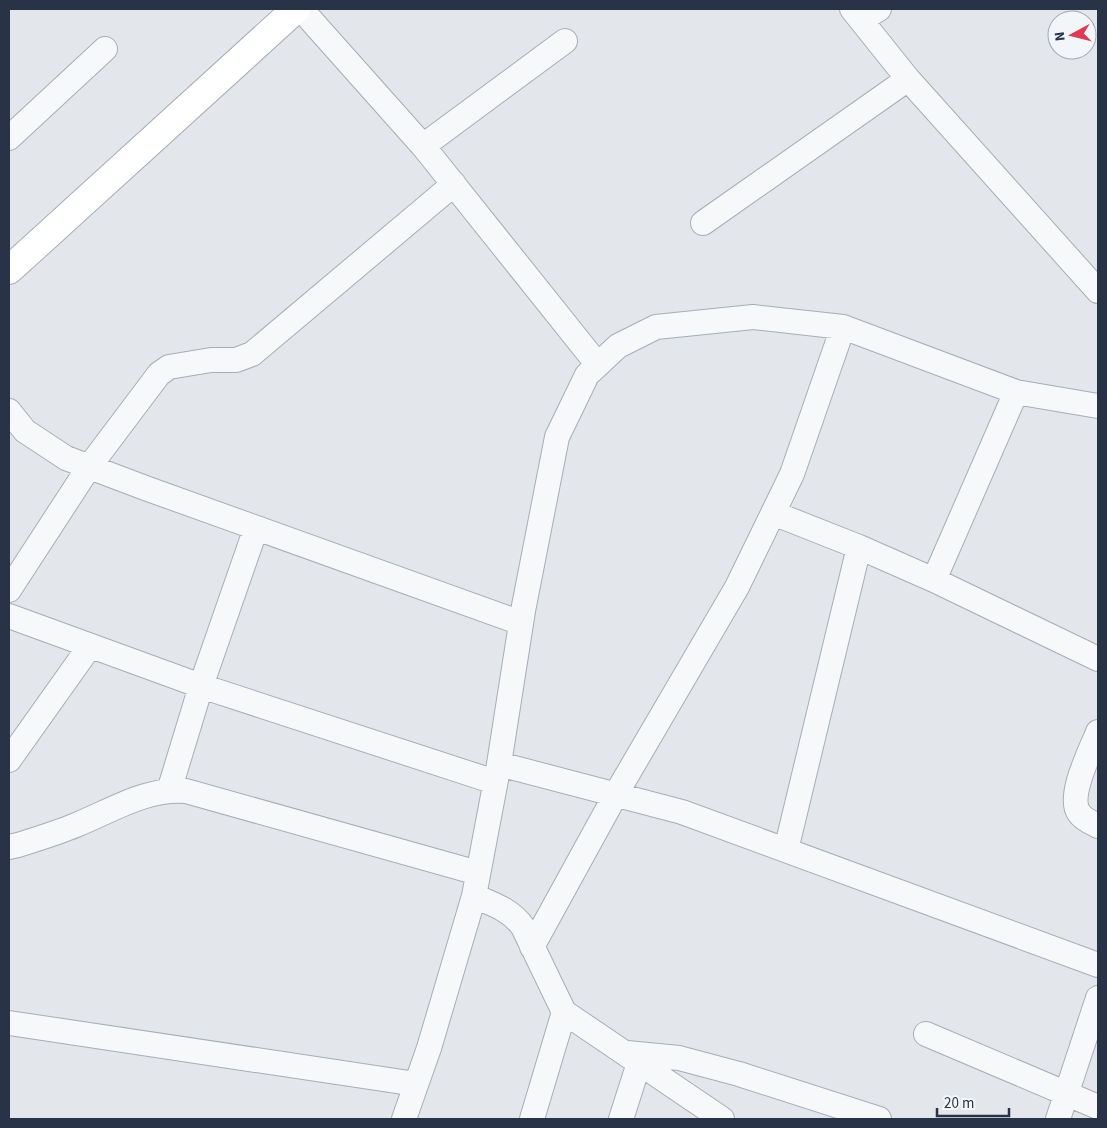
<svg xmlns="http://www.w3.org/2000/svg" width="1107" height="1128" viewBox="0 0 1107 1128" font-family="'Source Sans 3',sans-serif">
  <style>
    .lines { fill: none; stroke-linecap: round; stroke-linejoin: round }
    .street-casing { stroke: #a7adb7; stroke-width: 26 }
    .secondary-casing { stroke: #a7adb7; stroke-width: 30 }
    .street { stroke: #f6f8fa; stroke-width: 24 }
    .secondary { stroke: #fff; stroke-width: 28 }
  </style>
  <rect width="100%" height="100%" fill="#e3e7ec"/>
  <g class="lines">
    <g class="street-casing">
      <path id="street" d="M301,9l122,137 175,219
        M852,9l56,70 190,212
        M861,20l18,-11
        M9,138l96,-89
        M423,146l142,-105
        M703,223l205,-144
        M9,411l16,20 41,27 82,31 373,134
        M773,513l86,34 75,33 164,79
        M934,580l82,-188
        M9,590l80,-123 70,-93 10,-7 42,-7h25l16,-6 202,-170
        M9,616l192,70 294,96
        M1098,732c-7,18 -31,64 -19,81 4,6 13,10 19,13
        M9,760l81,-114
        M499,764l183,48 416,153
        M169,791l32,-105 55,-158
        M9,847l9,-2c19,-6 39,-12 58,-20 37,-15 70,-37 110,-34l292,82
        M786,850l73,-303
        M474,896c19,8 37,14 49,31l41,85 158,107
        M532,947l84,-153 121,-207 55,-113 51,-147
        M9,1023l407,61
        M926,1034l172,73
        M627,1053l52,5 60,16 140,45
        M404,1119l25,-71 45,-152 25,-132 24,-153 34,-174 30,-62 31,-29 38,-19 97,-10 90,10 173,65 82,14
        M532,1119l32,-107
        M621,1119l18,-56
        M1058,1119l40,-121"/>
    </g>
    <g class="secondary-casing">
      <path id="secondary" d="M9,270l287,-261"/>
    </g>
    <use href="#street" class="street"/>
    <use href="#secondary" class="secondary"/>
  </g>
  <rect width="1107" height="1128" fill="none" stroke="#293347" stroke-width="20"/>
  <g transform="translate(1072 35) rotate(263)"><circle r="24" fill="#f3f6f9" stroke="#a2a8b2"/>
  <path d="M0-4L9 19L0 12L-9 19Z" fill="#db3e54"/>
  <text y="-8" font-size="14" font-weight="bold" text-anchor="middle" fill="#293347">N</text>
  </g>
  <path d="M937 1108v8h72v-8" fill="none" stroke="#293347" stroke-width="2.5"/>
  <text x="944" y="1108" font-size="15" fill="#293347" stroke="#f3f6f9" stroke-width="4" paint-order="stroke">20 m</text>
</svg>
